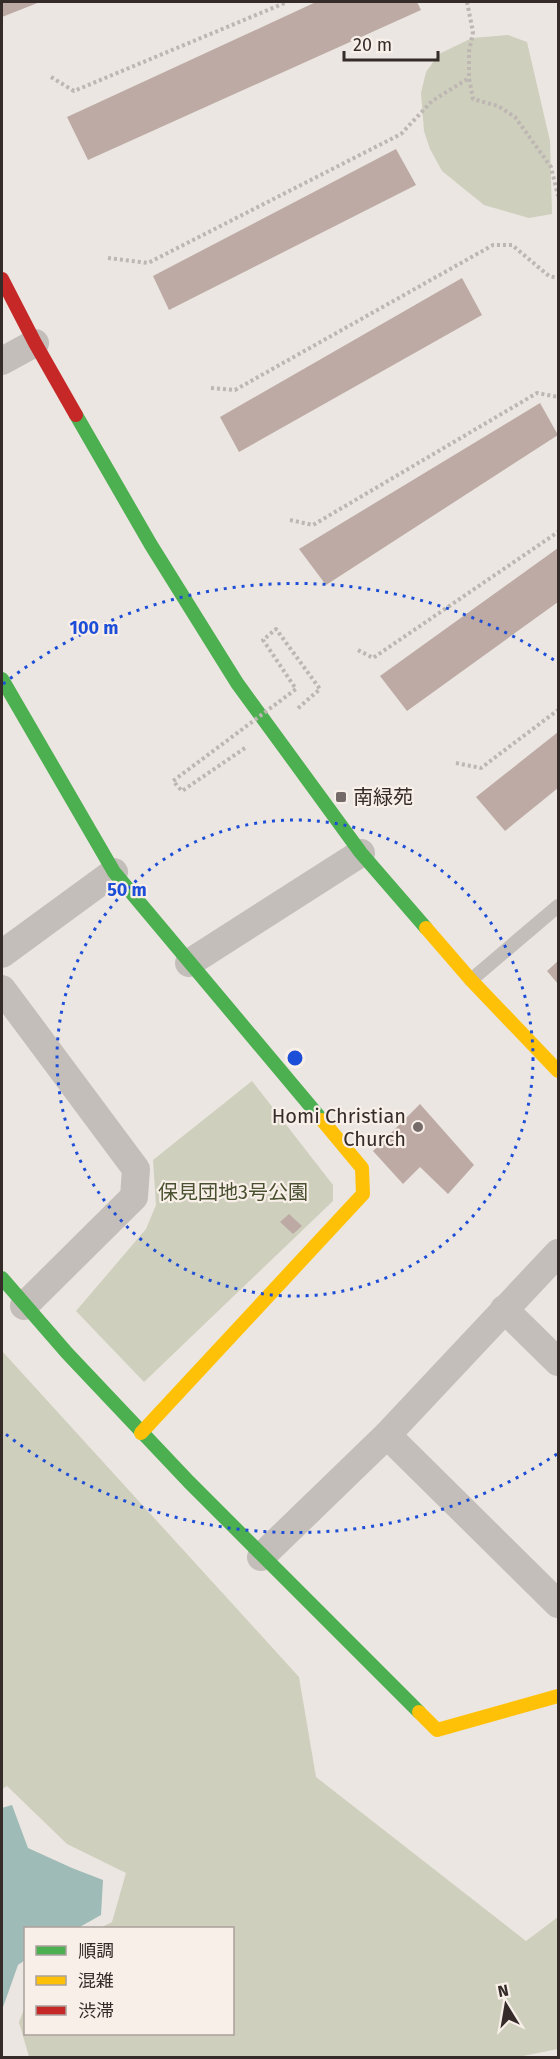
<svg xmlns="http://www.w3.org/2000/svg" width="560" height="2059" viewBox="0 0 560 2059" font-family="'Fira Sans','Noto Sans JP',sans-serif">
  <style>
    .green { fill: #cecfbd }
    .water { fill: #9fbbb8 }
    .building { fill: #bdaaa4 }
    .lines { fill: none; stroke-linecap: round; stroke-linejoin: round }
    .path { stroke: #bdb6b3; stroke-width: 4; stroke-dasharray: 3 3; stroke-linecap: butt }
    .lane { stroke: #c4beba; stroke-width: 14 }
    .street { stroke: #c4beba; stroke-width: 28 }
    .fast { stroke: #4caf50; stroke-width: 14 }
    .slow { stroke: #ffc107; stroke-width: 14 }
    .jam { stroke: #c62828; stroke-width: 14 }
    .path-bridge { stroke: #bdb6b3; stroke-width: 4; stroke-dasharray: 3 3; stroke-linecap: butt }
    .ring { fill: none; stroke: #1d4ed8; stroke-width: 3; stroke-dasharray: 3 6 }
    .poi-dot { fill: #756c69; stroke: #f8efe9; stroke-width: 2 }
    .labels { text-anchor: middle; dominant-baseline: central; stroke-width: 4.5; stroke-linejoin: round; paint-order: stroke }
    .poi-label { font-size: 20px; fill: #352b29; stroke: #f8efe9; text-anchor: start }
    .park-label { font-size: 20px; fill: #48502f; stroke: #f8efe9 }
    .centre { fill: #1d4ed8; stroke: #f8efe9; stroke-width: 3 }
    .ring-label { font-size: 18px; text-anchor: middle; font-weight: bold; fill: #1d4ed8; stroke: #f8efe9; stroke-width: 4.5; stroke-linejoin: round; paint-order: stroke }
  </style>
  <rect width="100%" height="100%" fill="#ebe6e1"/>
  <path class="green" d="M508,35l19,7 23,99 2,73 -23,4 -45,-13 -42,-34 -12,-22 -6,-18 -3,-38 5,-21 13,-18 33,-16z
    M252,1081l81,104v16l-189,181 -68,-71 70,-82 10,-24 -3,-45z
    M2,1351l297,326 17,100 210,164 32,-24v132l-45,9 -484,-1 -10,-35 6,-15 1,27h206v-106h-132l12,-6 14,-49 -59,-29 -60,-58 -5,3z"/>
  <path class="water" d="M12,1805l16,43 44,20 31,12 -2,35 -23,13h-52l-1,32 -7,5 -16,45v-202z"/>
  <path class="building" d="M2,2h38l-38,15z
    M316,2h101l4,8 -333,150 -21,-43z
    M396,149l20,36 -247,125 -16,-34z
    M462,278l20,37 -243,137 -19,-35z
    M540,403l18,32 -232,150 -27,-36z
    M558,548v54l-151,109 -27,-35z
    M558,732v56l-53,43 -29,-34z
    M558,961v23l-11,-13z
    M420,1104l54,61 -26,29 -28,-27 -17,17 -30,-33z
    M289,1214l13,12 -9,8 -13,-12z"/>
  <g class="lines">
    <path class="path" d="M467,2l6,30 -4,20v26l4,21 25,7 17,11 36,50 7,29
      M51,77l23,14 213,-89
      M108,258l40,5 253,-129 31,-33 37,-23
      M211,388l24,2 258,-145h19l37,31 9,2
      M290,520l23,5 224,-132 21,4
      M358,650l15,8 185,-126
      M456,763l25,5 77,-58"/>
    <path class="lane" d="M471,980l87,-74"/>
    <path class="street" d="M2,361l33,-18
      M2,954l112,-82
      M189,963l172,-110
      M2,989l134,180 -2,28 -110,109
      M504,1309l54,53
      M387,1435l171,169
      M261,1557l126,-122 171,-182"/>
    <path class="fast" d="M76,415l75,130 86,138 124,170 65,75
      M2,679l112,193 208,248
      M2,1278l65,75 122,129 230,230"/>
    <path class="slow" d="M426,928l45,52 87,91
      M141,1433l222,-239 -1,-26 -40,-48
      M419,1712l18,18 121,-34"/>
    <path class="jam" d="M2,279l33,64 41,72"/>
    <path class="path-bridge" d="M245,748l-63,43 -9,-10 123,-92 -33,-49 13,-11 44,60 -24,21"/>
  </g>
  <g class="ring">
    <circle cx="295" cy="1058" r="238"/>
    <path d="M557 1454A475 475 0 0 1 3 1432M3 684A475 475 0 0 1 557 662"/>
  </g>
  <g class="poi-dot">
    <rect x="335" y="791" width="12" height="12" rx="3"/>
    <circle cx="418" cy="1127" r="6"/>
  </g>
  <g class="labels">
    <g class="poi-label">
      <text x="353" y="797">南緑苑</text>
      <text x="406" y="1116" text-anchor="end">Homi Christian<tspan x="406" dy="23">Church</tspan></text>
    </g>
    <g class="park-label">
      <text x="233" y="1192">保見団地3号公園</text>
    </g>
  </g>
  <circle cx="295" cy="1058" r="9" class="centre"/>
  <g class="ring-label">
    <text x="94" y="634">100 m</text>
    <text x="127" y="896">50 m</text>
  </g>
  <rect width="560" height="2059" fill="none" stroke="#352b29" stroke-width="6"/>
  <rect x="24" y="1927" width="210" height="108" fill="#f8efe9" stroke="#aaa19c" stroke-width="1.5"/>
  <rect x="36" y="1946" width="30" height="9" fill="#4caf50" stroke="#aaa19c" stroke-width="1.5"/>
  <text x="78" y="1957" font-size="18" fill="#352b29">順調</text>
  <rect x="36" y="1976" width="30" height="9" fill="#ffc107" stroke="#aaa19c" stroke-width="1.5"/>
  <text x="78" y="1987" font-size="18" fill="#352b29">混雑</text>
  <rect x="36" y="2006" width="30" height="9" fill="#c62828" stroke="#aaa19c" stroke-width="1.5"/>
  <text x="78" y="2017" font-size="18" fill="#352b29">渋滞</text>
  <g transform="translate(506 2005) rotate(349)" stroke="#f8efe9" stroke-width="4.5" paint-order="stroke">
  <path d="M0-4.5L10 22L0 15L-10 22Z" fill="#352b29"/>
  <text y="-9" font-size="16" font-weight="bold" text-anchor="middle" fill="#352b29">N</text>
  </g>
  <path d="M344 51v9h94v-9" fill="none" stroke="#352b29" stroke-width="3"/>
  <text x="353" y="51" font-size="18" fill="#352b29" stroke="#f8efe9" stroke-width="4.5" paint-order="stroke">20 m</text>
</svg>
